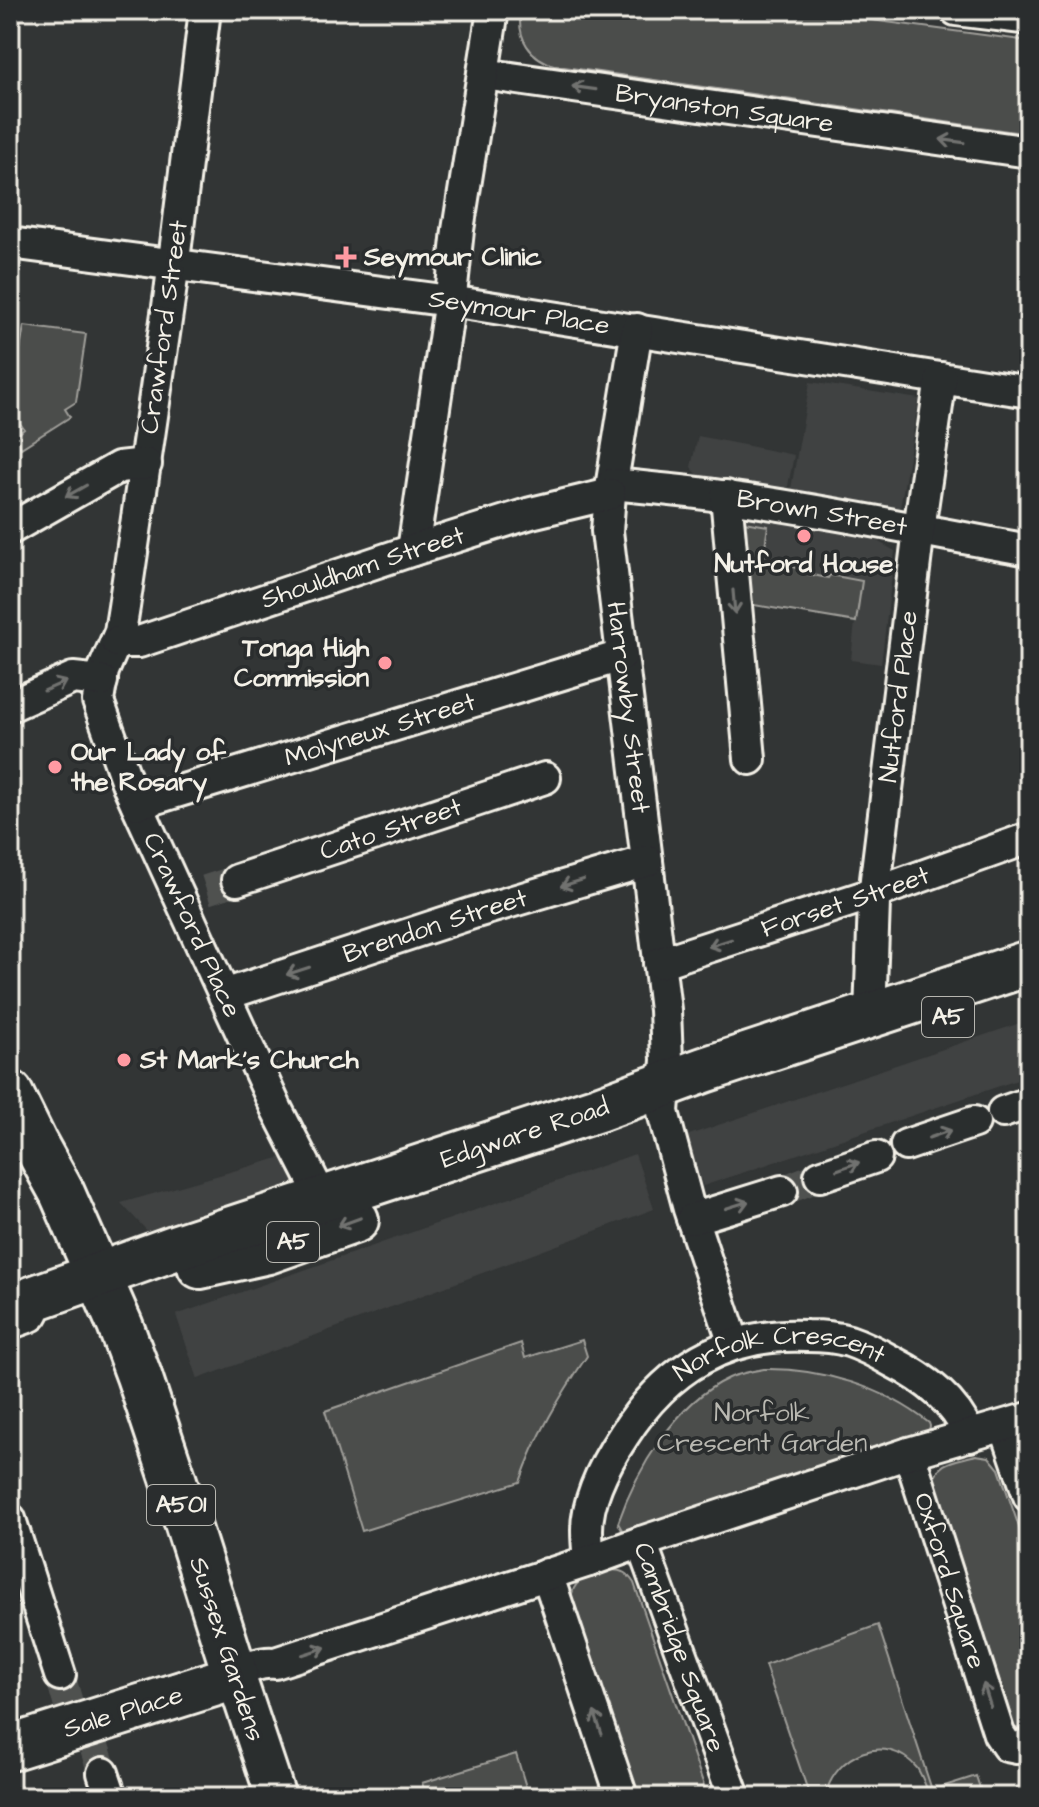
<svg xmlns="http://www.w3.org/2000/svg" width="1039" height="1807" viewBox="0 0 1039 1807" font-family="'Architects Daughter',sans-serif">
  <style>
    .built { fill: #404242 }
    .green { fill: #4b4d4c; stroke: #a09f9a; stroke-width: 2 }
    .lines { fill: none; stroke-linecap: round; stroke-linejoin: round }
    .minor-tunnel { stroke: #4f5150; stroke-width: 30; stroke-dasharray: 30 15; stroke-linecap: butt }
    .minor-casing { stroke: #f4f1e8; stroke-width: 36 }
    .major-casing { stroke: #f4f1e8; stroke-width: 44 }
    .highway-casing { stroke: #f4f1e8; stroke-width: 50 }
    .minor { stroke: #2a2d2e; stroke-width: 30 }
    .major { stroke: #2a2d2e; stroke-width: 38 }
    .highway { stroke: #2a2d2e; stroke-width: 44 }
    .oneway { stroke: #71726f }
    .poi-dot { fill: #ff9aa2; stroke: #2a2d2e; stroke-width: 3 }
    .labels { text-anchor: middle; dominant-baseline: central; stroke-width: 7; stroke-linejoin: round; paint-order: stroke }
    .shield { fill: #2a2d2e; stroke: #b7b6b0; stroke-width: 2 }
    .shield-label { font-size: 24px; font-weight: bold; fill: #f4f1e8 }
    .street-label { font-size: 26px; fill: #f4f1e8; stroke: #2a2d2e }
    .poi-label { font-size: 26px; font-weight: bold; fill: #f4f1e8; stroke: #2a2d2e; text-anchor: start }
    .park-label { font-size: 26px; fill: #b9b8b1; stroke: #2a2d2e }
  </style>
  <rect width="100%" height="100%" fill="#323535"/>
  <filter id="ink" filterUnits="userSpaceOnUse"><feTurbulence type="fractalNoise" baseFrequency=".0125" numOctaves="2"/><feDisplacementMap in="SourceGraphic" scale="16" xChannelSelector="R" yChannelSelector="G"/><feConvolveMatrix kernelMatrix="1 2 1 2 8 2 1 2 1" color-interpolation-filters="sRGB"/></filter>
  <g filter="url(#ink)">
    <path class="built" d="M810,382l109,17 -19,109 -109,-19z
      M698,436l96,19 -7,36 108,60 -14,113 -30,-4 4,-38 -107,-18 -10,-83 -47,-54z
      M1029,1020v56l-326,110 -17,-50z
      M293,1154l11,36 -154,44 -29,-31z
      M635,1154l19,55 -456,170 -22,-64z"/>
    <path class="green" d="M521,10h275l233,31v93l-472,-68c-27,-7 -41,-28 -36,-56z
      M24,326l62,8 -10,68 -11,7 5,8 -49,31 -6,-11 9,-8 -14,-20z
      M738,521l30,5 -5,34 42,10 2,4 21,4 2,-3 32,6 -6,41 -108,-18z
      M582,1340l5,16c-27,40 -51,80 -67,126l-158,49 -37,-120 196,-68 4,15z
      M764,1369c57,-1 120,18 165,54l1,3 -2,9 -299,95h-7l-4,-7c18,-52 58,-121 111,-145 11,-5 23,-7 35,-9z
      M976,1455l13,2 10,12 30,87v169c-8,3 -13,6 -18,-1l-78,-240c3,-24 23,-23 43,-29z
      M610,1570c12,-1 18,4 24,13l74,214h-73l-64,-197c1,-23 21,-24 39,-30z
      M878,1625l54,165 44,-14 7,21h-53c-4,-10 -7,-20 -13,-29 -31,-37 -83,-14 -92,29h-15l-45,-132z
      M516,1754l13,43h-102l-5,-14z"/>
    <g class="lines">
      <path class="minor-tunnel" d="M206,890l31,-10
        M782,1191l38,-15
        M60,1675l9,31
        M94,1746l9,27"/>
      <g class="minor-casing">
        <g id="minor">
          <path id="s1" d="M205,10l-35,283 -46,314 -4,25 -17,39 -5,30 30,84 149,325 46,90"/>
          <path d="M956,10l73,9"/>
          <path id="s2" d="M483,74l546,78"/>
          <path id="s3" d="M10,243l440,58 579,91"/>
          <path id="s4" d="M637,329l-27,165 -3,37 58,479 2,50 -4,52 26,97 45,135"/>
          <path id="s5" d="M612,484c38,4 77,7 115,13 102,14 201,35 302,53"/>
          <path d="M726,496l24,263"/>
          <path d="M10,529l109,-62 27,-3"/>
          <path d="M413,550l39,-264 6,-56 35,-220"/>
          <path id="s6" d="M117,642h22l274,-92 118,-37 79,-19"/>
          <path d="M10,706l63,-28 29,3"/>
          <path id="s7" d="M137,804l484,-148"/>
          <path id="s8" d="M237,880l308,-102"/>
          <path id="s9" d="M659,963l216,-70 154,-55"/>
          <path id="s10" d="M224,995l249,-82 174,-52"/>
          <path id="s11" d="M870,1015l4,-113 2,-23 43,-350 22,-151"/>
          <path d="M1003,1112l26,-9"/>
          <path d="M906,1145l68,-23"/>
          <path d="M820,1176l56,-19"/>
          <path d="M692,1219l90,-28"/>
          <path d="M1005,1426l24,70"/>
          <path id="s12" d="M909,1453l90,281 8,12 10,2 12,-4"/>
          <path d="M10,1519l50,156"/>
          <path id="s13" d="M641,1542l93,255"/>
          <path id="s14" d="M589,1561c-1,-10 -2,-21 -2,-31 0,-33 19,-68 37,-95 43,-67 102,-103 183,-99 13,0 29,1 42,5 15,5 30,13 44,21 33,17 62,39 77,74"/>
          <path d="M547,1574l75,223"/>
          <path d="M235,1674c12,-6 26,-13 40,-11l314,-102 52,-19 268,-89 120,-35"/>
          <path d="M103,1773l8,24"/>
        </g>
      </g>
      <g class="major-casing">
        <path id="major" d="M235,1674l41,123"/>
      </g>
      <g class="highway-casing">
        <g id="highway">
          <path d="M10,1093l24,49 28,51 58,132 19,51 34,102 62,196 -12,7 -213,67"/>
          <path d="M200,1266l68,-15 88,-31"/>
          <path id="s15" d="M10,1316l17,-6 5,-11 145,-52 421,-138 106,-39 325,-107"/>
        </g>
      </g>
      <use href="#minor" class="minor"/>
      <use href="#major" class="major"/>
      <use href="#highway" class="highway"/>
    </g>
    <defs><path id="oneway-shaft" d="M-6 0H5M1.5-3L5.5 0L1.5 3" fill="none" stroke-width="1.6" stroke-linecap="round" stroke-linejoin="round" transform="scale(2)"/></defs>
    <g class="oneway">
      <use href="#oneway-shaft" transform="translate(584 88) rotate(-172)"/>
      <use href="#oneway-shaft" transform="translate(952 141) rotate(-172)"/>
      <use href="#oneway-shaft" transform="translate(76 491) rotate(151)"/>
      <use href="#oneway-shaft" transform="translate(734 602) rotate(85)"/>
      <use href="#oneway-shaft" transform="translate(55 686) rotate(-24)"/>
      <use href="#oneway-shaft" transform="translate(572 883) rotate(163)"/>
      <use href="#oneway-shaft" transform="translate(720 943) rotate(162)"/>
      <use href="#oneway-shaft" transform="translate(298 971) rotate(162)"/>
      <use href="#oneway-shaft" transform="translate(940 1134) rotate(-19)"/>
      <use href="#oneway-shaft" transform="translate(848 1166) rotate(-19)"/>
      <use href="#oneway-shaft" transform="translate(737 1205) rotate(-17)"/>
      <use href="#oneway-shaft" transform="translate(349 1222) rotate(160)"/>
      <use href="#oneway-shaft" transform="translate(314 1651) rotate(-18)"/>
      <use href="#oneway-shaft" transform="translate(987 1695) rotate(-107)"/>
      <use href="#oneway-shaft" transform="translate(598 1723) rotate(-109)"/>
    </g>
  </g>
  <g class="poi-dot">
    <path d="M342 245h8v8h8v8h-8v8h-8v-8h-8v-8h8z"/>
    <circle cx="804" cy="536" r="8"/>
    <circle cx="385" cy="663" r="8"/>
    <circle cx="55" cy="767" r="8"/>
    <circle cx="124" cy="1060" r="8"/>
  </g>
  <g class="labels">
    <g class="shield">
      <rect x="922" y="997" width="52" height="40" rx="6"/>
      <rect x="267" y="1222" width="52" height="40" rx="6"/>
      <rect x="147" y="1485" width="68" height="40" rx="6"/>
    </g>
    <g class="shield-label">
      <text x="948" y="1017">A5</text>
      <text x="293" y="1242">A5</text>
      <text x="181" y="1505">A501</text>
    </g>
    <g class="street-label">
      <text stroke="none"><textPath href="#s2" startOffset="244">Bryanston Square</textPath></text>
      <text stroke="none"><textPath href="#s3" startOffset="514">Seymour Place</textPath></text>
      <text transform="translate(164 327) rotate(-82)">Crawford Street</text>
      <text stroke="none"><textPath href="#s5" startOffset="212">Brown Street</textPath></text>
      <text stroke="none"><textPath href="#s6" startOffset="258">Shouldham Street</textPath></text>
      <text stroke="none"><textPath href="#s11" startOffset="320">Nutford Place</textPath></text>
      <text stroke="none"><textPath href="#s4" startOffset="382">Harrowby Street</textPath></text>
      <text stroke="none"><textPath href="#s7" startOffset="254">Molyneux Street</textPath></text>
      <text stroke="none"><textPath href="#s8" startOffset="162">Cato Street</textPath></text>
      <text stroke="none"><textPath href="#s9" startOffset="196">Forset Street</textPath></text>
      <text stroke="none"><textPath href="#s1" startOffset="944">Crawford Place</textPath></text>
      <text stroke="none"><textPath href="#s10" startOffset="222">Brendon Street</textPath></text>
      <text stroke="none"><textPath href="#s15" startOffset="550">Edgware Road</textPath></text>
      <text stroke="none"><textPath href="#s14" startOffset="324">Norfolk Crescent</textPath></text>
      <text stroke="none"><textPath href="#s12" startOffset="134">Oxford Square</textPath></text>
      <text transform="translate(227 1649) rotate(72)">Sussex Gardens</text>
      <text stroke="none"><textPath href="#s13" startOffset="112">Cambridge Square</textPath></text>
      <text transform="translate(123 1712) rotate(-17)">Sale Place</text>
    </g>
    <g class="poi-label">
      <text x="364" y="257">Seymour Clinic</text>
      <text x="804" y="564" text-anchor="middle">Nutford House</text>
      <text x="369" y="648" text-anchor="end">Tonga High<tspan x="369" dy="30">Commission</tspan></text>
      <text x="71" y="752">Our Lady of<tspan x="71" dy="30">the Rosary</tspan></text>
      <text x="140" y="1060">St Mark's Church</text>
    </g>
    <g class="park-label">
      <text x="762" y="1413">Norfolk<tspan x="762" dy="30">Crescent Garden</tspan></text>
    </g>
  </g>
  <rect width="1039" height="1807" fill="none" stroke="#2a2d2e" stroke-width="40"/>
  <rect x="20" y="20" width="999" height="1767" fill="none" stroke="#f4f1e8" stroke-width="3" filter="url(#ink)"/>
</svg>
